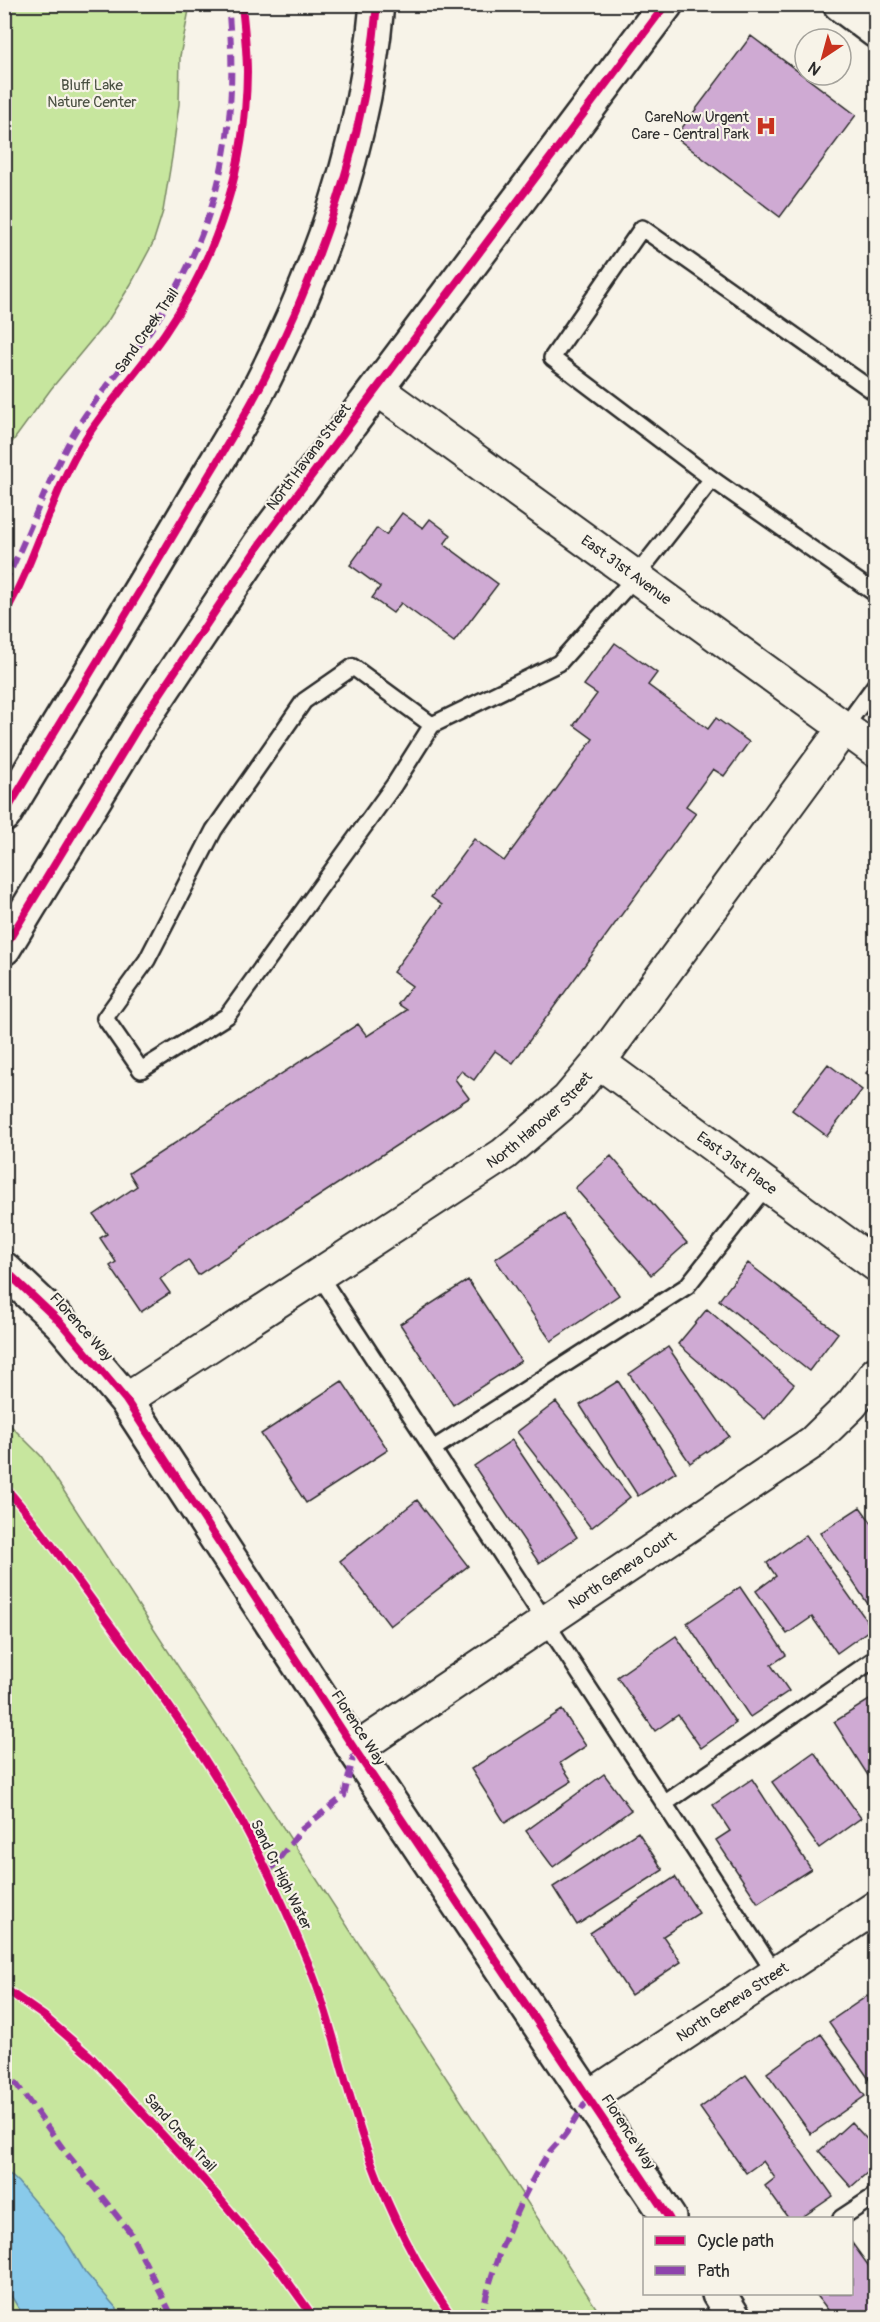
<svg xmlns="http://www.w3.org/2000/svg" width="880" height="2322" viewBox="0 0 880 2322" font-family="Pangolin,sans-serif">
  <style>
    .green { fill: #c7e69e; stroke: #798864; stroke-width: 1.5 }
    .water { fill: #89caea; stroke: #638a9e; stroke-width: 1.5 }
    .building { fill: #cfaad3; stroke: #2b2b2b; stroke-width: 1.5 }
    .lines { fill: none; stroke-linecap: round; stroke-linejoin: round }
    .service-casing { stroke: #2b2b2b; stroke-width: 20 }
    .minor-casing { stroke: #2b2b2b; stroke-width: 36 }
    .tertiary-casing { stroke: #2b2b2b; stroke-width: 38 }
    .secondary-casing { stroke: #2b2b2b; stroke-width: 38 }
    .service { stroke: #f7f3e8; stroke-width: 15 }
    .minor { stroke: #f7f3e8; stroke-width: 32 }
    .tertiary { stroke: #f7f3e8; stroke-width: 33 }
    .secondary { stroke: #f7f3e8; stroke-width: 33 }
    .quiet { stroke: #8e44ad; stroke-width: 6; stroke-dasharray: 12 6; stroke-linecap: butt }
    .cycleway-casing { stroke: #f7f3e8; stroke-width: 11 }
    .cycleway { stroke: #d6006c; stroke-width: 8 }
    .labels { text-anchor: middle; dominant-baseline: central; stroke-width: 4.5; stroke-linejoin: round; paint-order: stroke }
    .park-label { font-size: 15px; fill: #4a5042; stroke: #f7f3e8 }
    .poi-label { font-size: 15px; fill: #2b2b2b; stroke: #f7f3e8; text-anchor: end }
    .street-label { font-size: 15px; fill: #2b2b2b; stroke: #f7f3e8 }
  </style>
  <rect width="100%" height="100%" fill="#f7f3e8"/>
  <filter id="ink" filterUnits="userSpaceOnUse"><feTurbulence type="fractalNoise" baseFrequency=".0167" numOctaves="2"/><feDisplacementMap in="SourceGraphic" scale="12" xChannelSelector="R" yChannelSelector="G"/><feConvolveMatrix kernelMatrix="1 2 1 2 8 2 1 2 1" color-interpolation-filters="sRGB"/></filter>
  <g filter="url(#ink)">
    <path class="green" d="M5,4l185,1 -10,51 -1,48 -7,53 -9,54 -10,32 -22,41 -22,35 -58,70 -46,63z
      M4,1419l37,37 561,861h-597z"/>
    <path class="water" d="M5,2170l13,12 46,55 21,35 39,45h-100l-19,-31z"/>
    <path class="building" d="M751,36l105,79 -76,102 -105,-80z
      M402,513l21,15 7,-9 21,16 -7,9 54,40 -44,58 -53,-39 -8,10 -21,-15 8,-11 -30,-22 27,-37 9,7z
      M615,643l42,30 -9,12 60,44 8,-11 33,24 -25,34 -11,-7 -27,37 10,7 -183,250 -18,-12 -21,29 -13,-9 -6,8 14,19 -271,177 -10,-15 -28,19 10,14 -29,19 -31,-46 6,-4 -16,-24 7,-4 -13,-19 43,-29 -8,-13 229,-149 9,12 40,-26 -9,-6 14,-18 -19,-14 49,-67 -11,-8 43,-58 30,22 89,-122 -19,-14 23,-31 -13,-9z
      M876,1059v21l-10,-7z
      M828,1064l34,26 -35,46 -35,-26z
      M611,1156l76,87 -36,32 -76,-87z
      M563,1214l56,81 -68,46 -56,-82z
      M748,1263l90,70 -29,38 -90,-71z
      M468,1280l53,81 -68,44 -53,-81z
      M707,1309l87,75 -29,35 -87,-75z
      M668,1347l61,89 -39,27 -61,-89z
      M342,1381l46,69 -82,53 -45,-69z
      M618,1381l58,91 -38,24 -58,-91z
      M556,1402l74,95 -39,31 -74,-96z
      M512,1440l65,97 -38,26 -65,-97z
      M417,1500l51,66 -78,60 -50,-65z
      M860,1507l16,22v87l-56,-83z
      M806,1535l66,93 -35,25 -25,-36 -25,17 -31,-43 20,-15 -9,-13z
      M740,1587l46,68 -15,10 18,26 -39,26 -63,-94z
      M676,1636l60,87 -35,25 -23,-33 -23,16 -38,-54z
      M874,1697l2,2v89l-42,-66z
      M562,1710l24,36 -26,17 12,18 -67,42 -34,-54z
      M814,1752l47,66 -42,30 -47,-66z
      M604,1774l27,36 -78,57 -27,-36z
      M752,1779l59,90 -53,34 -42,-63 14,-9 -17,-26z
      M638,1832l25,38 -86,55 -24,-38z
      M675,1877l24,36 -36,23 18,26 -50,33 -41,-62z
      M876,1990v99l-47,-67z
      M821,2034l44,62 -54,38 -44,-61z
      M746,2075l87,121 -32,22h-13l-23,-32 10,-8 -12,-17 -17,12 -46,-65z
      M851,2122l25,27v16l-25,22 -32,-36z
      M876,2226v18l-9,-12z
      M852,2243l24,33v42h-42l-18,-24h36z"/>
    <g class="lines">
      <g class="service-casing">
        <path id="service" d="M712,479l-160,-121 90,-130 234,165
          M432,725l-79,-58 -49,34 -90,129 -67,130 -42,58 36,52 86,-54 167,-231 38,-60 127,-62 77,-87 76,-97 164,115
          M844,728l32,-44
          M319,1275l456,698
          M433,1449l254,-163 80,-101
          M664,1804l212,-146
          M841,2218l35,-23"/>
      </g>
      <g class="minor-casing">
        <g id="minor">
          <path id="s1" d="M377,389l499,362"/>
          <path id="s2" d="M599,1062l277,203"/>
          <path id="s3" d="M126,1400l378,-246 63,-54 32,-38 245,-334"/>
          <path id="s4" d="M355,1750l458,-308 39,-38 24,-31"/>
          <path id="s5" d="M589,2097l287,-190"/>
        </g>
      </g>
      <g class="tertiary-casing">
        <path id="tertiary" d="M4,1269l57,54 65,77 229,350 314,468
          M719,2294l15,24"/>
      </g>
      <g class="secondary-casing">
        <path id="secondary" d="M840,4l36,27
          M4,815c61,-101 123,-201 183,-303 26,-45 56,-90 79,-137 58,-116 100,-241 111,-371
          M4,948l139,-229 117,-175 406,-540"/>
      </g>
      <use href="#service" class="service"/>
      <use href="#minor" class="minor"/>
      <use href="#tertiary" class="tertiary"/>
      <use href="#secondary" class="secondary"/>
      <path class="quiet" d="M4,584c28,-54 45,-112 78,-164 26,-39 60,-73 84,-114 58,-95 73,-192 62,-302
        M268,1873l34,-44 42,-33 11,-46
        M4,2067l60,83 66,82 43,86
        M482,2318c7,-49 38,-120 64,-161 5,-8 12,-14 18,-21 9,-12 17,-26 25,-39"/>
      <g class="cycleway-casing">
        <path id="cycleway" d="M4,615c33,-56 47,-122 82,-177 24,-37 54,-69 79,-105 53,-77 81,-167 82,-261 0,-22 -3,-45 -5,-68
          M4,815c61,-101 123,-201 183,-303 26,-45 56,-90 79,-137 58,-116 100,-241 111,-371
          M4,948l139,-229 117,-175 406,-540
          M4,1269l57,54 65,77 229,350 314,468
          M4,1486c37,42 69,88 102,133 41,56 82,111 117,170 33,54 60,113 84,171 24,58 36,119 56,178 21,63 52,126 90,180
          M4,1988l40,28 46,40 114,124 72,85 38,53"/>
      </g>
      <use href="#cycleway" class="cycleway"/>
    </g>
  </g>
  <defs>
    <g id="hospital-bare" transform="scale(1.62)"><path d="M-5-5h3v3.5h4V-5h3V5h-3V1.5h-4V5h-3Z" fill="#c8321e" stroke="#f7f3e8" stroke-width="2.5" paint-order="stroke"/></g>
  </defs>
  <g fill-rule="evenodd">
    <use href="#hospital-bare" x="766" y="126"/>
  </g>
  <g class="labels">
    <g class="park-label">
      <text x="92" y="85">Bluff Lake<tspan x="92" dy="17">Nature Center</tspan></text>
    </g>
    <g class="poi-label">
      <text x="749" y="117">CareNow Urgent<tspan x="749" dy="17">Care - Central Park</tspan></text>
    </g>
    <g class="street-label">
      <text transform="translate(147 331) rotate(-55)">Sand Creek Trail</text>
      <text transform="translate(309 457) rotate(-53)">North Havana Street</text>
      <text stroke="none"><textPath href="#s1" startOffset="308">East 31st Avenue</textPath></text>
      <text stroke="none"><textPath href="#s3" startOffset="500">North Hanover Street</textPath></text>
      <text stroke="none"><textPath href="#s2" startOffset="171">East 31st Place</textPath></text>
      <text transform="translate(81 1327) rotate(48)">Florence Way</text>
      <text stroke="none"><textPath href="#s4" startOffset="322">North Geneva Court</textPath></text>
      <text transform="translate(358 1728) rotate(57)">Florence Way</text>
      <text transform="translate(281 1875) rotate(64)">Sand Cr High Water</text>
      <text stroke="none"><textPath href="#s5" startOffset="172">North Geneva Street</textPath></text>
      <text transform="translate(628 2132) rotate(57)">Florence Way</text>
      <text transform="translate(180 2133) rotate(48)">Sand Creek Trail</text>
    </g>
  </g>
  <rect width="880" height="2322" fill="none" stroke="#f7f3e8" stroke-width="24"/>
  <rect x="12" y="12" width="856" height="2298" fill="none" stroke="#2b2b2b" stroke-width="2" filter="url(#ink)"/>
  <rect x="643" y="2217" width="210" height="78" fill="#f7f3e8" stroke="#a5a39c" stroke-width="1.5"/>
  <rect x="655" y="2236" width="30" height="9" fill="#d6006c" stroke="#a5a39c" stroke-width="1.5"/>
  <text x="697" y="2247" font-size="18" fill="#2b2b2b">Cycle path</text>
  <rect x="655" y="2266" width="30" height="9" fill="#8e44ad" stroke="#a5a39c" stroke-width="1.5"/>
  <text x="697" y="2277" font-size="18" fill="#2b2b2b">Path</text>
  <g transform="translate(823 57) rotate(216)"><circle r="28" fill="#f7f3e8" stroke="#a5a39c" stroke-width="1.5"/>
  <path d="M0-4.5L10 22L0 15L-10 22Z" fill="#c8321e"/>
  <text y="-9" font-size="16" font-weight="bold" text-anchor="middle" fill="#2b2b2b">N</text>
  </g>
</svg>
